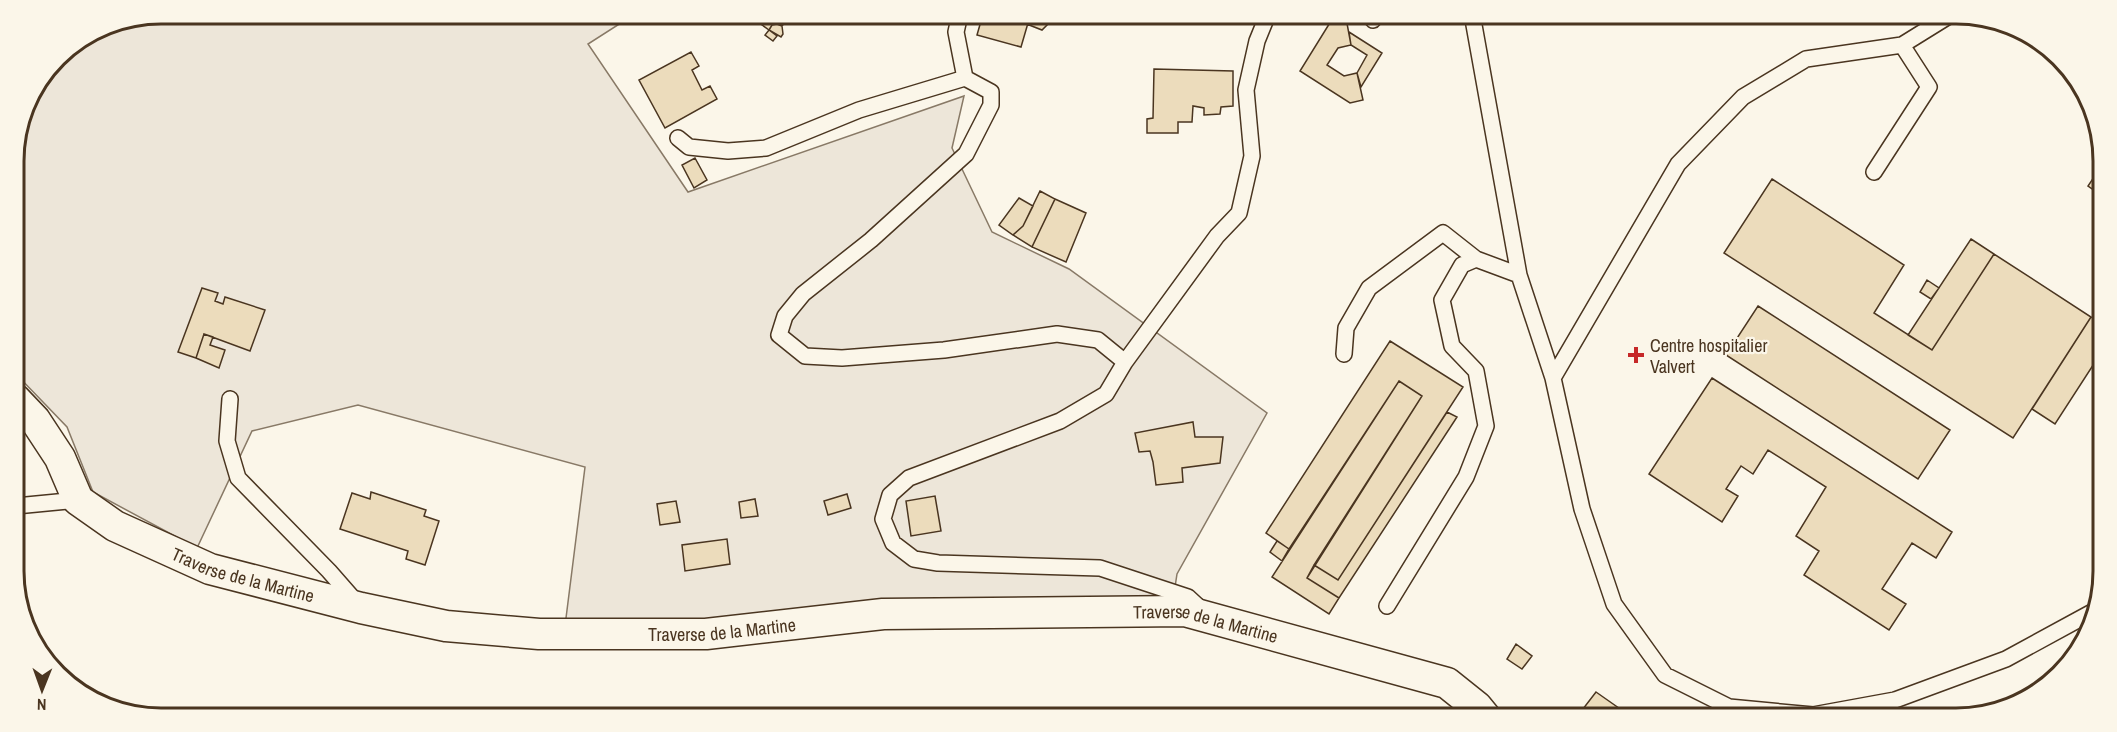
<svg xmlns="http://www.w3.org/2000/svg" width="2117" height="732" viewBox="0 0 2117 732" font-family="'Archivo Narrow',sans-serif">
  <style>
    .green { fill: #ede6d9; stroke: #887966; stroke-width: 1.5 }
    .building { fill: #ecdcbc; stroke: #4a3520; stroke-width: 1.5 }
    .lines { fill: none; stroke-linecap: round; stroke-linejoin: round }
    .service-casing { stroke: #4a3520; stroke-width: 18 }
    .minor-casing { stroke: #4a3520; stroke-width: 33 }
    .service { stroke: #fbf6e9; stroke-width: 15 }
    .minor { stroke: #fbf6e9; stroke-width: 30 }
    .poi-dot { fill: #c62828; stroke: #fbf6e9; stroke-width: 2 }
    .labels { text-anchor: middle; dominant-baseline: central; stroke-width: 4.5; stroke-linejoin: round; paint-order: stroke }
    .poi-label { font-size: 18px; fill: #4a3520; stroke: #fbf6e9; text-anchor: start }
    .street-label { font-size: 18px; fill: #4a3520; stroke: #fbf6e9 }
    .rim { fill: none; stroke: #4a3520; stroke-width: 3 }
  </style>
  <rect width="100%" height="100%" fill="#fbf6e9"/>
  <path class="green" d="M161,14h474l-47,30 100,148 276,-96 -12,52 40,84 77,37 198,144 -90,161 -4,26 -492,27 -116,-1 20,-159 -227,-62 -106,26 -55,117 -104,-56 -26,-65 -52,-54 -1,-222 15,-56 34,-45 42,-25z"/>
  <path class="building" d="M743,14h39l-1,1 4,7 -3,4 -5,-2 -5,1 -3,5 -21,-15 -2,1z
    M983,14h38l-2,7 9,2 -7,24 -44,-12z
    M1021,14h37l-16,16 -23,-9z
    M1346,18l5,27 -13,3 -11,17 17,11 13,-3 6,27 -13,3 -50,-32 31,-50z
    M777,24l5,2 1,8 -2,3 -12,-7 3,-5z
    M769,30l8,6 -4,5 -8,-6z
    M1349,32l33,21 -21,34 -4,-14 10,-18 -16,-10z
    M691,52l8,14 -7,4 10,20 8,-4 7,13 -52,29 -26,-48z
    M1154,69l79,2v35l-12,1 -1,7 -16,1v-7l-11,-2 -1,16h-14v11h-31v-14l6,-1z
    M695,158l12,22 -13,8 -12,-23z
    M2102,165l-1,30 -13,-9z
    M1772,179l132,86 -30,48 58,37 62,-96 97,63 -78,121 -289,-185z
    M1040,191l15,8 -23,48 -19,-12 10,-9z
    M1019,198l14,8 -10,20 -10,9 -14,-10z
    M1055,199l31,14 -20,49 -34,-15z
    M1971,239l23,15 -62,96 -24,-15z
    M1927,280l12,8 -8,11 -11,-7z
    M202,288l16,5 -3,8 8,3 2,-7 40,13 -15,41 -46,-17 -8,24 -18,-6z
    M1758,306l192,124 -32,49 -192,-124z
    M2091,317l9,6 -1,33 -44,68 -23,-15z
    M204,334l9,3 -3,8 15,5 -6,18 -23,-10z
    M1390,341l73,46 -125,193 -24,-15 108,-169 -23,-15 -110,168 -23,-16z
    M1712,378l240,154 -16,26 -24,-15 -30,46 24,15 -17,26 -85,-55 15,-24 -23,-15 30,-49 -58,-37 -15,24 -12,-8 -15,23 12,7 -16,26 -73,-48z
    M1399,381l23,15 -115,182 32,20 -10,16 -57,-37z
    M1447,412l10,5 -118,181 -32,-20 7,-13 24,15z
    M1193,422l2,15h28l-3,26 -38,5 1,14 -27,3 -3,-23 -3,-11 -11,1 -4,-19z
    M371,492l55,18 -2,6 15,5 -14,44 -19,-6 2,-8 -68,-22 12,-36 18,6z
    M847,494l4,14 -23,7 -4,-14z
    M935,496l6,35 -30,5 -5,-35z
    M755,499l3,17 -17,2 -2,-16z
    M676,501l4,21 -20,3 -3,-21z
    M727,539l3,25 -45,7 -3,-26z
    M1277,541l12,8 -7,12 -12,-9z
    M1516,644l16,12 -10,13 -15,-10z
    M1596,692l37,26h-57z"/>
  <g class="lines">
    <g class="service-casing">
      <path id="service" d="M960,14l-4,18 9,46
        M1472,14l47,261
        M1373,20l4,-6
        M678,138l11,9 39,4 38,-3 93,-38 106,-32 26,14v13l-25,49 -95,86 -68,54 -18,22 -6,19 26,21 37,2 102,-8 113,-16 41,6 27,22 -19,32 -46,27 -151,57 -19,17 -7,24 10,24 21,16 24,4 162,5 88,29 13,12
        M1874,172l55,-85 -27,-42
        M1344,354l2,-26 23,-40 74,-55 33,26 43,16 34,103 29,131 32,95 51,71 64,32 84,8 82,-15 111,-41 90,-49
        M1125,362l92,-126 22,-23 13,-57 -6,-66 11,-49 11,-27
        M1553,378l125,-214 65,-67 63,-38 96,-14 50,-31
        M230,399l-3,42 11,37 91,93 28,32
        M16,506l62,-6
        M1387,606l79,-129 20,-51 -10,-55 -24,-25 -10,-46 20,-35 14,-6"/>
    </g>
    <g class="minor-casing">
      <g id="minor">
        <path id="s1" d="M15,399l20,21 25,38 18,42 37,26 95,43 151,39 85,18 93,8h167l177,-20 302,-3 262,72 30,24 9,11"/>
      </g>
    </g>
    <use href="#service" class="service"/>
    <use href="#minor" class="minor"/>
  </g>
  <path class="poi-dot" d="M1633 346h6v6h6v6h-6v6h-6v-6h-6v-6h6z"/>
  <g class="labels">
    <g class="poi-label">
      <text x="1650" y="345">Centre hospitalier<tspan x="1650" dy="21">Valvert</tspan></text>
    </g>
    <g class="street-label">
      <text stroke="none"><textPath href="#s1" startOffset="303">Traverse de la Martine</textPath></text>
      <text stroke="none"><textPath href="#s1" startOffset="1275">Traverse de la Martine</textPath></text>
      <text stroke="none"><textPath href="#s1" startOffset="789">Traverse de la Martine</textPath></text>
    </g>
  </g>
  <path d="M0 0H2117V732H0ZM161 24H1956A137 137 0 0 1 2093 161V571A137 137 0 0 1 1956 708H161A137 137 0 0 1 24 571V161A137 137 0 0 1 161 24Z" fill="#fbf6e9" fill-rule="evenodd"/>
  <path class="rim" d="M161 24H1956A137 137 0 0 1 2093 161V571A137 137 0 0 1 1956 708H161A137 137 0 0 1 24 571V161A137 137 0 0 1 161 24Z"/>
  <g transform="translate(42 690) rotate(181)" stroke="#fbf6e9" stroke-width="4.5" paint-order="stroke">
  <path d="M0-4.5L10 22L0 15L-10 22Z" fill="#4a3520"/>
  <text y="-9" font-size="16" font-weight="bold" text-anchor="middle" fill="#4a3520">N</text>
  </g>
</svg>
